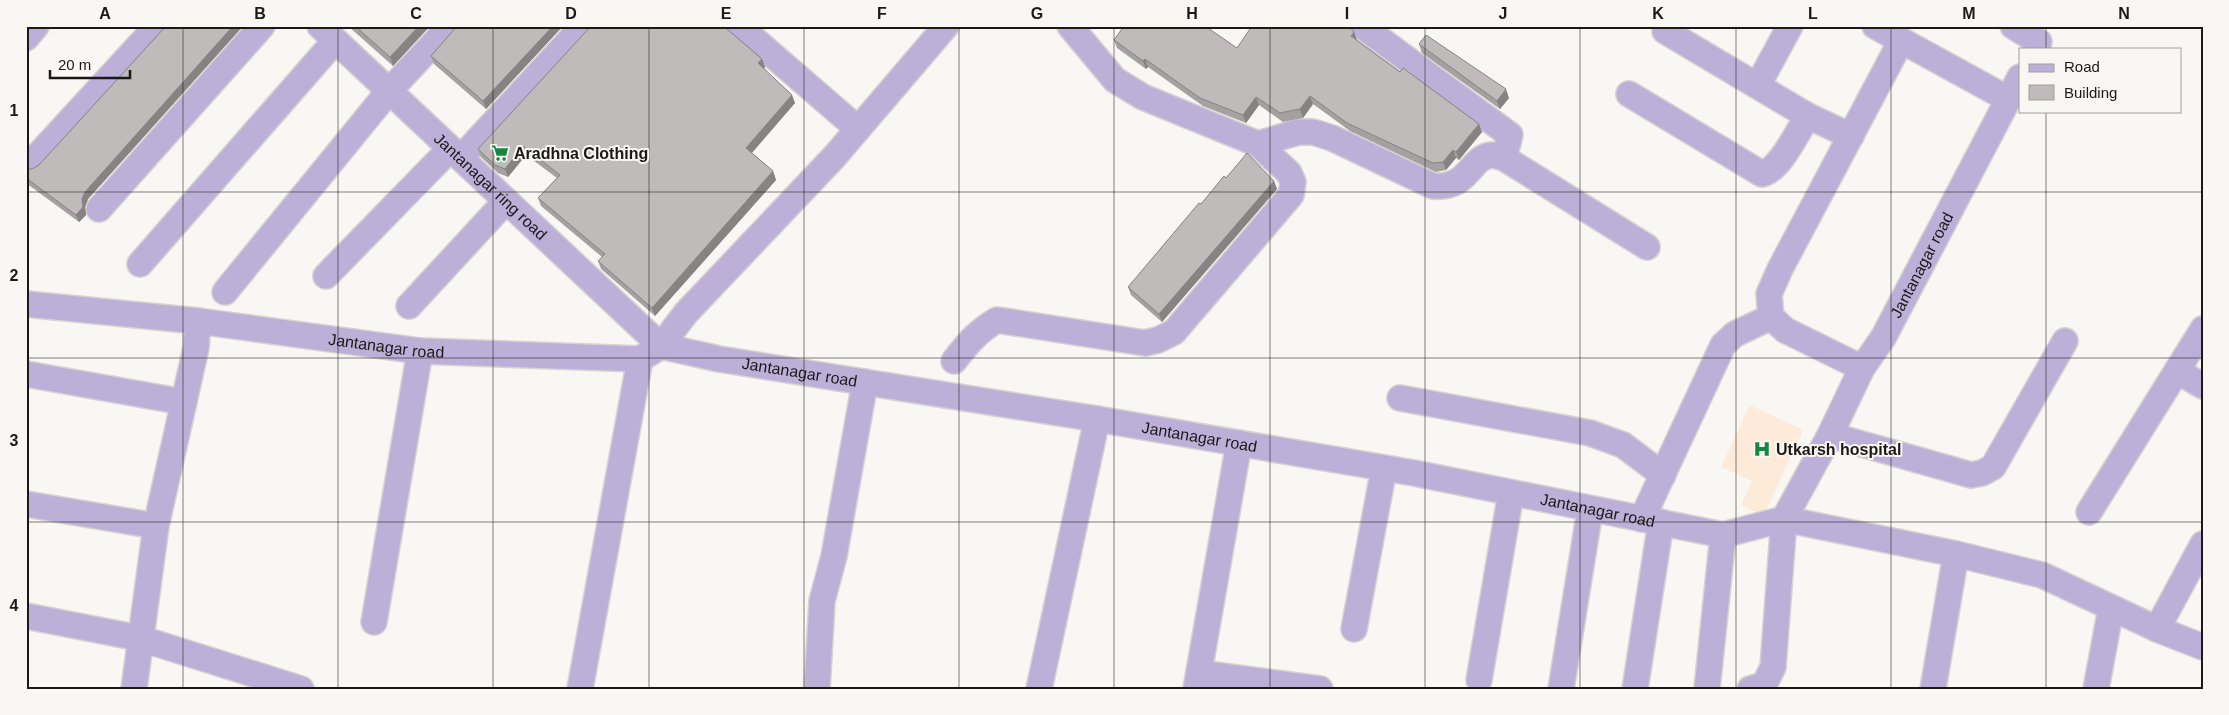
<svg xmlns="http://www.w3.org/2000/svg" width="2229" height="715" viewBox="0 0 2229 715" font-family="Helvetica,sans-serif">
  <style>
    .medical { fill: #fdead9 }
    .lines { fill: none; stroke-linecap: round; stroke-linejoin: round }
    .minor-casing { stroke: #d5d3d1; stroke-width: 28 }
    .minor { stroke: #bdb0d8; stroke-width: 25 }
    .wall { fill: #a4a1a0 }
    .shaded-wall { fill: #868382 }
    .building { fill: #bfbbba; stroke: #868382 }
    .grid { fill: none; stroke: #1a1918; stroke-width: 1; stroke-opacity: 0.55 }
    .labels { text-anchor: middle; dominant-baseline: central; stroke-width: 4; stroke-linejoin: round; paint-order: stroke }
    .poi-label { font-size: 16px; font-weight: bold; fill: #1a1918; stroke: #f9f7f4; text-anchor: start }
    .street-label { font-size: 16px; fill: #1a1918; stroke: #f9f7f4 }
    .neatline { fill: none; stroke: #1a1918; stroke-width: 2 }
    .grid-label { font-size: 16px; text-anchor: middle; font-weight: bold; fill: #1a1918 }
  </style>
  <rect width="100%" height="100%" fill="#f9f7f4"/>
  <path class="medical" d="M1750,405l53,25 -39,85 -23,-10 11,-24 -31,-14z"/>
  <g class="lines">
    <g class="minor-casing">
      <g id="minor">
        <path id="s1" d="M320,26l341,320 25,-33 149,-157 111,-130"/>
        <path d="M739,26l119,103"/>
        <path d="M1362,26l148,109 -6,23"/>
        <path d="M1875,26l133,73"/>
        <path d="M2013,26l26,16"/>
        <path d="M1665,31l143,85 43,20"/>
        <path d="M26,38l10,-12"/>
        <path d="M1758,85l32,-59"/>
        <path d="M1629,94l133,80c19,-5 35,-42 46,-58"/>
        <path d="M1258,144l40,-12h15l19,6 101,48c37,3 36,-29 59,-31 3,0 8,2 12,3l143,89"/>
        <path d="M461,158l122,-132"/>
        <path d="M31,163l126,-137"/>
        <path d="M99,209l163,-183"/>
        <path d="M140,264l195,-223"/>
        <path d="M326,276l124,-127"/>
        <path d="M225,292l164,-201 61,-65"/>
        <path d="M26,304l172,17"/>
        <path d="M409,306l97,-105"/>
        <path d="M954,361c13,-17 24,-30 43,-41l148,23 13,-3 16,-8 117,-137 2,-13 -4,-9 -31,-29 -115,-47 -28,-17 -45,-54"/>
        <path d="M1862,368l-77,-38 -14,-13 -2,-23 11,-25 121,-228"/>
        <path d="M2177,371l26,15"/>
        <path d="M26,374l158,28"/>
        <path d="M1400,398l190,35 33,12 40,30"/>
        <path d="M1830,435l141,40 11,-2 11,-6 72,-126"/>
        <path d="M26,504l130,22"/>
        <path d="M2089,512l114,-183"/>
        <path d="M1642,519l81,-174 12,-11 36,-17"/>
        <path d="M26,616l113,22 162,51"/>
        <path d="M374,622l46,-271"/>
        <path d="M1354,629l30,-161"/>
        <path d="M2157,629l46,-85"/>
        <path d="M1199,673l121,16"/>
        <path d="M1479,680l32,-187"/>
        <path id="s2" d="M134,689l22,-163 40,-178 2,-27 222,30 220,8 21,-13 58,13 378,60 317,54 309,62 61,-16 46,-84 32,-67 21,-30 137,-261"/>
        <path d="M580,689l60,-330"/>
        <path d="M817,689l5,-88 12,-45 31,-174"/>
        <path d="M1039,689l58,-270"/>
        <path d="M1196,689l43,-246"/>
        <path d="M1561,689l29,-179"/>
        <path d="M1635,689l26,-167"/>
        <path d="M1707,689l16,-154"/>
        <path d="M1750,689l14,-4 9,-18 11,-148 172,35 86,21 115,54 46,18"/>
        <path d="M1933,689l23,-135"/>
        <path d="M2096,689l15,-81"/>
      </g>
    </g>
    <use href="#minor" class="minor"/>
  </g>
  <path class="wall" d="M166,26h77l-155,173 -3,8 1,8 -7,7 -53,-39v-14h6l7,-4z
    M348,26h82l-37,40z
    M457,26h106l-77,83 -52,-45 -3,-8z
    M591,28l136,1 35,30 3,8 -1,1 31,35 -43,50 21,18 3,9 -121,136 -54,-47 -3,-8 4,-4 -61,-51 -3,-8 19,-20 -31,-23 -18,22 -10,-4 -17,-16 -3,-8z
    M1114,40l123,8 120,-8 125,92 -23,28 -3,-2 -10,12 -10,2 -86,-41 -37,-27 -10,14 -20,4 -24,-17 -13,18 -43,-17 -55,-39 -2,2 -29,-21z
    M1419,44l90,54 -9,11 -78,-56z
    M1226,178l48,3 3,8 -115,133 -31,-27 -3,-8 73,-83z"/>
  <path class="shaded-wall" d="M233,26h10l-155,173 -3,8 1,8 -7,7 -3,-7 9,-23z
    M419,26h11l-37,40 -3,-9z
    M553,26h10l-77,83 -3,-8z
    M1354,32l3,8 -3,4 -3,-8z
    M762,59l3,8 -4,4 -3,-8z
    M1145,59l3,8 -2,2 -3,-8z
    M1506,89l3,9 -9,11 -3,-8z
    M792,95l3,8 -46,53 -3,-8z
    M1310,96l3,8 -10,14 -3,-9z
    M1256,97l3,8 -13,18 -3,-8z
    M1479,124l3,8 -23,28 -3,-8z
    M523,146l3,9 -18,22 -3,-8z
    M1453,150l3,8 -10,12 -3,-8z
    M773,171l3,9 -121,136 -3,-8z
    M1274,181l3,8 -115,133 -3,-8z"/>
  <path class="building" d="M166,26h67l-148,166 -3,7 1,8 -7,8 -50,-37v-9h6l7,-4z
    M355,26h64l-29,31z
    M457,26h96l-70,75 -52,-45z
    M591,26h134l2,3 35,30 -4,4 34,32 -46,53 27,23 -121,137 -54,-47 7,-7 -67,-56 22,-23 -37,-29 -18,23 -10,-4 -17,-16z
    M1124,26h81l32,22 15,-22h97l5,6 -3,4 49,36 3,-4 76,56 -23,28 -3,-2 -10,12 -10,1 -86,-40 -37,-27 -10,13 -20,4 -24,-16 -13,18 -43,-17 -55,-39 -2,2 -29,-21z
    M1426,35l80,54 -9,12 -78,-57z
    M1247,153l27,28 -115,133 -31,-27 71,-84 2,1 23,-28 2,2z"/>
  <path class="grid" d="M183,26v663M338,26v663M493,26v663M649,26v663M804,26v663M959,26v663M1114,26v663M1270,26v663M1425,26v663M1580,26v663M1736,26v663M1891,26v663M2046,26v23M2046,111v578M26,192h2177M26,358h2177M26,522h2177"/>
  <defs>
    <g id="supermarket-bare" transform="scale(1.35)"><path d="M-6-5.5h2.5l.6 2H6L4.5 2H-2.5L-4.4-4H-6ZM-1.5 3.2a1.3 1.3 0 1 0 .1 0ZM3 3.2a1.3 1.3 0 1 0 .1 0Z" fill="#148842" stroke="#f9f7f4" stroke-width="2.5" paint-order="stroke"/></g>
    <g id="hospital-bare" transform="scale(1.35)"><path d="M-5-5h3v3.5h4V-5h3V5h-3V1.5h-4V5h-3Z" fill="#148842" stroke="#f9f7f4" stroke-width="2.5" paint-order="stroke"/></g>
  </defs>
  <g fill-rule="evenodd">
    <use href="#supermarket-bare" x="500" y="153"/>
    <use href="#hospital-bare" x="1762" y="449"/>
  </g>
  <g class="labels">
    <g class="poi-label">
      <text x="514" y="153">Aradhna Clothing</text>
      <text x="1776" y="449">Utkarsh hospital</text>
    </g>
    <g class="street-label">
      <text stroke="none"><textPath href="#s1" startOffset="234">Jantanagar ring road</textPath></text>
      <text stroke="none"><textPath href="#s2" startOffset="2274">Jantanagar road</textPath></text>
      <text stroke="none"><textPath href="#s2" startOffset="564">Jantanagar road</textPath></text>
      <text stroke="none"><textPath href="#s2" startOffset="984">Jantanagar road</textPath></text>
      <text stroke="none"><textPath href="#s2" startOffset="1389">Jantanagar road</textPath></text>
      <text stroke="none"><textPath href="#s2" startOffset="1794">Jantanagar road</textPath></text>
    </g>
  </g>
  <rect width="2229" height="715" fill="none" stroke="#f9f7f4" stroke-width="55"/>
  <rect x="2019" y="48" width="162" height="65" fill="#f9f7f4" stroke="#a09e9c"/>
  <rect x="2029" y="64" width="25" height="8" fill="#bdb0d8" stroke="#a09e9c"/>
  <text x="2064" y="72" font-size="15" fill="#1a1918">Road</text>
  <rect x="2029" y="85" width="25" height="15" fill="#bfbbba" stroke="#a09e9c"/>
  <text x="2064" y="98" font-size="15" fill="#1a1918">Building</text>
  <path d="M50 70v8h80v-8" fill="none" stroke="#1a1918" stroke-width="2.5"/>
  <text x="58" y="70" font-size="15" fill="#1a1918" stroke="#f9f7f4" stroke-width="4" paint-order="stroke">20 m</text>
  <rect x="28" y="28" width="2174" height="660" class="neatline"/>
  <g class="grid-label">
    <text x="105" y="19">A</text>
    <text x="260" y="19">B</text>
    <text x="416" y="19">C</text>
    <text x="571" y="19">D</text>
    <text x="726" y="19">E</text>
    <text x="882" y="19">F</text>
    <text x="1037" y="19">G</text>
    <text x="1192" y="19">H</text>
    <text x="1347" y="19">I</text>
    <text x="1503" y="19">J</text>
    <text x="1658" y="19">K</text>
    <text x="1813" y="19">L</text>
    <text x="1969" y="19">M</text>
    <text x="2124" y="19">N</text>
    <text x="14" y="116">1</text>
    <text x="14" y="281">2</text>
    <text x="14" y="446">3</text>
    <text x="14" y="611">4</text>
  </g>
</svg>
